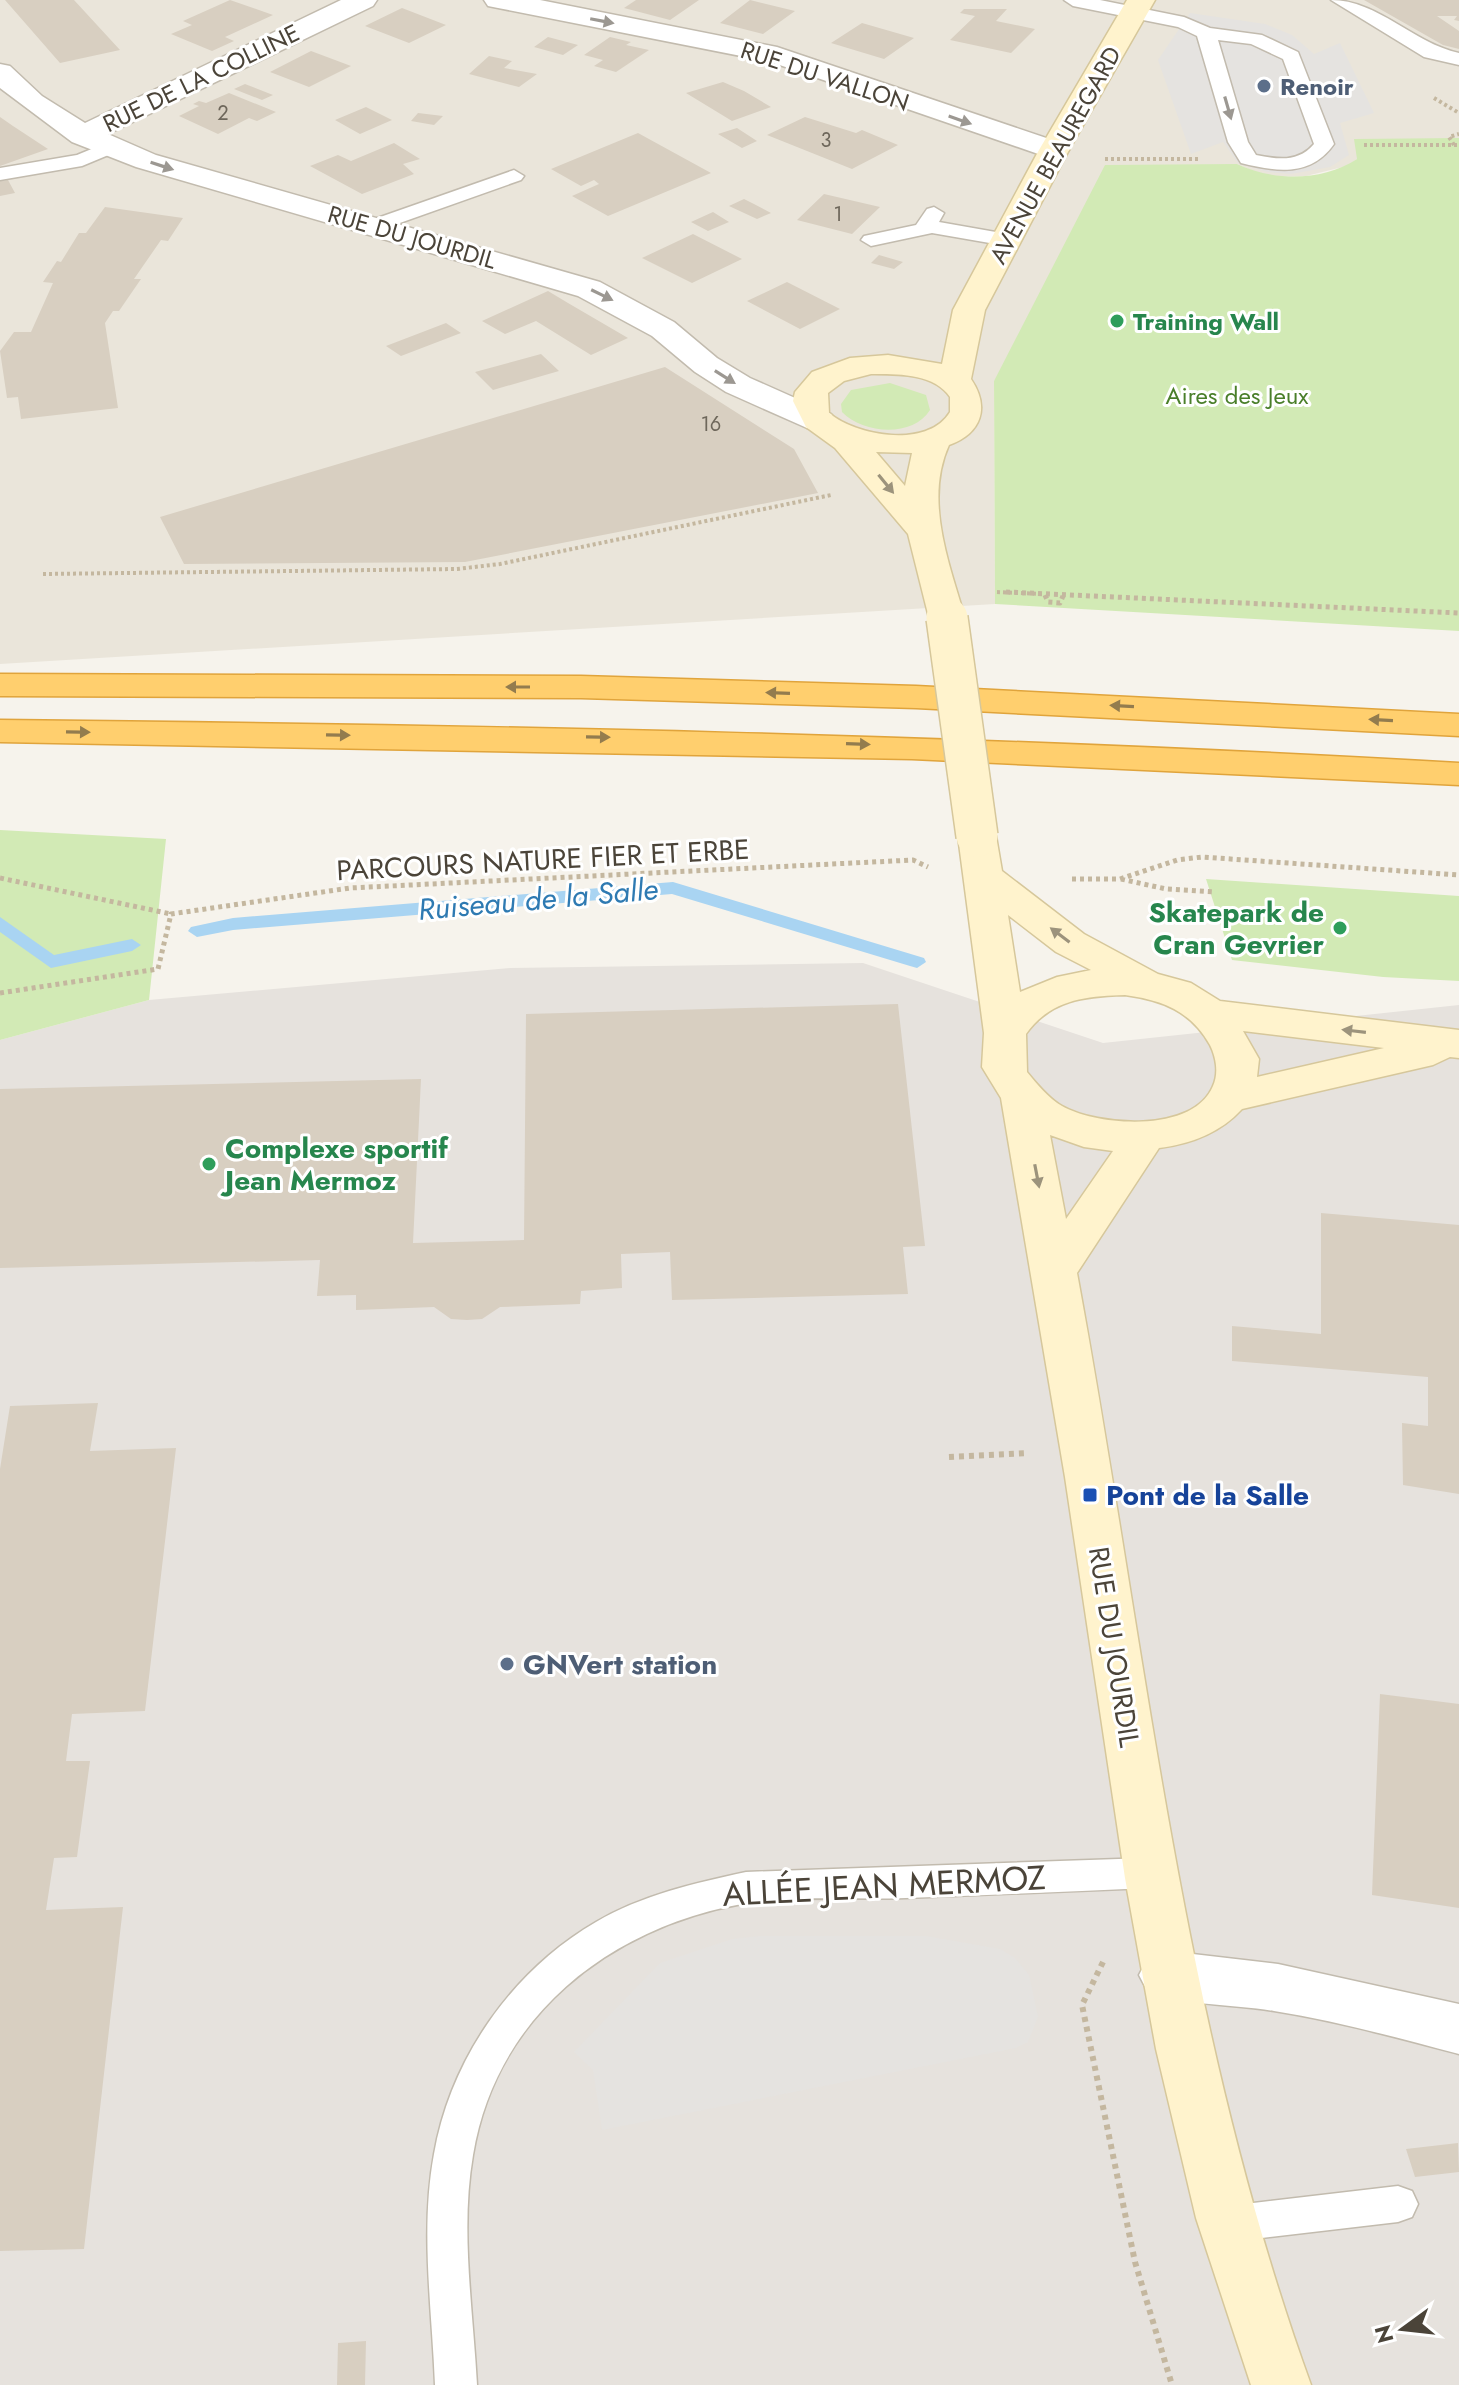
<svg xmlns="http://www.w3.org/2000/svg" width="1459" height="2385" viewBox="0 0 1459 2385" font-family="Jost,sans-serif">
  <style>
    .residential { fill: #eae5da }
    .industrial { fill: #e6e2dd }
    .green { fill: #d2eab5 }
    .parking { fill: #e5e3e0 }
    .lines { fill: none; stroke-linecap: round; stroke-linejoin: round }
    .stream { fill: #a9d4f2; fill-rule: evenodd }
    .building { fill: #d8cfc1 }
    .lane-casing { stroke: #c2bbae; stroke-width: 3 }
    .street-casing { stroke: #c2bbae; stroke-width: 3 }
    .secondary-casing { stroke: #d6c79b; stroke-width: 3 }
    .highway-casing { stroke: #e0a43c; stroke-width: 3 }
    .path-far2 { stroke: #c4b79f; stroke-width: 4; stroke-dasharray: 3 3; stroke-linecap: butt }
    .path-far1 { stroke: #c4b79f; stroke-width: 5; stroke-dasharray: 4 4; stroke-linecap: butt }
    .path { stroke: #c4b79f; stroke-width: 6; stroke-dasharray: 5 5; stroke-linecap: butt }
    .lane { fill: #fff; fill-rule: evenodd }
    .street { fill: #fff; fill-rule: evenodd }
    .secondary { fill: #fff3cd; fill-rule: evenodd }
    .highway { fill: #ffcf6e; fill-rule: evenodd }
    .secondary-bridge-casing { stroke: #d6c79b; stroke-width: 44; stroke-linecap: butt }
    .secondary-bridge { stroke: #fff3cd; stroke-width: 41 }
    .oneway { fill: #9c9892 }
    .oneway2 { fill: #9c937c }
    .oneway3 { fill: #937c4e }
    .service-dot { fill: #5c6f8a; stroke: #fff; stroke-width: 3 }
    .leisure-dot { fill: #2e9e5b; stroke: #fff; stroke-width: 3 }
    .transit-dot { fill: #1a4fb4; stroke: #fff; stroke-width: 3 }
    .labels { text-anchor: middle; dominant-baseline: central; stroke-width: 6; stroke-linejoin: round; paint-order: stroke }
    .far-number-label { font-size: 20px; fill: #6e675b }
    .far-street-label { font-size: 24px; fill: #4b4439; stroke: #fff }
    .far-service-label { font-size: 24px; font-weight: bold; fill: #4e5e75; stroke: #fff; text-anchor: start }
    .far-leisure-label { font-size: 24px; font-weight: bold; fill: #27864d; stroke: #fff; text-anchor: start }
    .far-park-label { font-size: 24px; fill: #4a7f2a; stroke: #fff }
    .street-label { font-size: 28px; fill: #4b4439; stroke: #fff }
    .leisure-label { font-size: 28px; font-weight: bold; fill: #27864d; stroke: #fff; text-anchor: end }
    .transit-label { font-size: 28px; font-weight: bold; fill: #164399; stroke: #fff; text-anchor: start }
    .service-label { font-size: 28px; font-weight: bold; fill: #4e5e75; stroke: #fff; text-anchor: start }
    .water-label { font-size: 30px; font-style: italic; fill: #2e7ab2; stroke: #fff }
    .near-street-label { font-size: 34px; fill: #4b4439; stroke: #fff }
  </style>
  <rect width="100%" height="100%" fill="#f6f3ec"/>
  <path class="residential" d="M0,0h1459v138l-102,16v5l-10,7 -41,10 -28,1 -23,-5 -18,-8 -243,217 1,223 -995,60z"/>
  <path class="industrial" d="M863,963l240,80 356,-38v1380h-1459v-1345l149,-40 361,-32z"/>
  <path class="green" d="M1459,138v493l-464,-27 -1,-223 111,-216 132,-1c36,17 85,18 120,-5l-3,-20z
    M890,383l36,12 4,15c-17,28 -67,24 -88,2l-1,-8 10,-14z
    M0,830l166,9 -17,161 -149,40z
    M1206,879l253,17v85l-76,-4 -151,-17z"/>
  <path class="parking" d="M1190,13l75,11 27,11 22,19 26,-11 34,70 -34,10 9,32 -19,12 -39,7 -24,-2 -29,-9 -15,-21 -32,12 -33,-94z
    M760,1936h166l74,13 15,9 14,17 9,42 -10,25 -12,6 -414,82 -9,-60 -19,-18 86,-89 72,-24z"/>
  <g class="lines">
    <path class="stream" d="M673,882l251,76 2,4 -9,6 -7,-2 -238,-72 -439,36 -36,7 -9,-6 3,-4 42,-9z
      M0,917l54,38 78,-16 9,6 -9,6 -81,17 -51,-36z"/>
  </g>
  <path class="building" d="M5,0h69l46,50 -60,13z
    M230,0l43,15 -48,22 9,4 -22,10 -41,-17 21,-9 -9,-4z
    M636,0h63l-29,20 -46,-12z
    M750,0l45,11 -32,23 -43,-11z
    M1364,0h95v21l-5,-1 3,-4h-20l22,15v18l-16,-4z
    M402,8l44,17 -37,18 -44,-17z
    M964,9h43l-11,12 39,8 -24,24 -61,-13 25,-24 -15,-3z
    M862,23l52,15 -30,21 -53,-16z
    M548,37l30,8 -15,10 -29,-8z
    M610,37l21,5 -5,3 23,5 -33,22 -22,-6 9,-6 -19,-5z
    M311,51l40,15 -42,21 -39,-15z
    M489,56l23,5 -8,7 33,6 -18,13 -50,-13z
    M723,82l21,9 27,16 -39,14 -46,-28z
    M245,84l28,11 -11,5 -28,-11z
    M229,93l47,19 -19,9 -8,-3 -31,16 -39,-18 20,-10 -6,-2 6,-3 7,2z
    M366,107l26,13 -32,14 -25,-14z
    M418,113l25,3 -9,9 -23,-4z
    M0,117l13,9 35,23 -48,17z
    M805,117l51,16 6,-3 36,15 -46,24 -85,-34z
    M737,128l20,13 -15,7 -24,-14z
    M638,133l73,40 -103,43 -36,-20 27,-12 -5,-4 -13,6 -30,-17z
    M394,143l26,16 -17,5 11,10 -52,20 -52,-28 28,-11 13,6z
    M8,180l7,13 -15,3v-15z
    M824,194l56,13 -28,27 -55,-14z
    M744,199l10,5 17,9 -14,6 -28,-13z
    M105,207l78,11 -15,23 -7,-1 -27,39h7l-22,32h-6l-8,12 13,85 -97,11 -3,-22 -11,1 -7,-47 14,-19h17l22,-49 -10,-1 14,-21 4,1 18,-29h7z
    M713,212l16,10 -21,9 -17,-9z
    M693,234l49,25 -50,24 -50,-25z
    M879,255l24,7 -9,7 -23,-6z
    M787,282l53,27 -40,20 -53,-28z
    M548,291l20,12 60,35 -37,17 -55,-34 -31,13 -23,-13z
    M446,323l15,10 -60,23 -15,-10z
    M541,354l18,17 -66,19 -18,-18z
    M665,367l129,82 24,44 -353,69 -281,2 -24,-47z
    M898,1004l27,242 -22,1 5,47 -236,6 -2,-48 -49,2 1,34 -41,3 -1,13 -80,3 -18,12 -15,1 -16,-1 -17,-12 -78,3v-15l-39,1 3,-36 -320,8v-179l421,-10 -8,164 111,-3 2,-226z
    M1321,1213l138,12v269l-56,-9 -1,-62 26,3v-49l-196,-16v-35l89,8z
    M98,1403l-8,48 86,-3 -31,263 -73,3 -6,47h24l-13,96 -23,1 -8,52 77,-3 -39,342 -84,2v-782l10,-63z
    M1380,1694l79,10v204l-87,-13z
    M1458,2143l1,29 -44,5 -9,-28z
    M366,2341l-1,44h-28l1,-42z"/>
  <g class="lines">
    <g class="lane-casing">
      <path id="lane" d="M1064,0h36l84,17 26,11 52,7 36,17 36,92c-23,33 -57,28 -93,19l-13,-21 -31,-106 -19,-9 -105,-21zM1218,40l33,4 32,15 31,85c-16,19 -37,15 -58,11l-8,-13z
        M1331,0c47,0 82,43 128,53v12l-35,-8z
        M111,141l7,2 3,4 -3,4 -36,15 -82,14v-12l77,-13z
        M514,170l10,6 -3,4 -141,50 -7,2 -10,-6 3,-4z
        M934,207l10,6 -5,9 68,12 10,6 -10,6 -75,-13 -61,13 -10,-6 3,-4 52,-11 11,-16z
        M1148,1858l13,4 5,11 -5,11 -13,4c-81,4 -162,7 -242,10 -52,2 -113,-3 -164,6 -133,24 -246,112 -269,251 -13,75 0,154 4,230h-42c-3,-76 -15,-156 -1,-231 17,-96 78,-183 162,-232 46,-27 99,-39 150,-50z
        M1398,2186l14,5 6,13 -6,13 -14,5 -170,20 -14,-5 -6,-13 6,-13 14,-5z"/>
    </g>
    <g class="street-casing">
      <path id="street" d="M341,0h36l-4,6 -265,128 48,21 444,127 74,40 43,36 33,20 81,36 5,7 -5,7 -12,3 -12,-3 -81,-36 -31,-20 -43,-36 -74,-40 -442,-129 -64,-25 -72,-54v-24l10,2 32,30 43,27z
        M484,0h56l237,47 287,97 5,6 -5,6h-20l-273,-94 -273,-54 -10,-2z
        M1167,1951l111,13 181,40v50c-61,-16 -122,-33 -185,-43 -41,-7 -87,-5 -126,-19l-9,-17 9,-17z"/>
    </g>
    <g class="secondary-casing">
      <path id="secondary" d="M1127,0h28l-86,150 -84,160 -14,69c19,28 11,54 -22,66 -25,55 0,118 16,173l-5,8 -13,3 -13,-3 -5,-8 -21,-84 -73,-86 -29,-21 -13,-26 2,-9 17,-20 38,-14 38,-3 54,9 11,-54 86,-160zM871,374c25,0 63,-1 79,23v15c-22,37 -94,24 -121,1l-1,-20 16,-12zM876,452l36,1 -7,33z
        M977,824l14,4 5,8 6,35 82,63 74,40 33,9 29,18 239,29v28l-9,-1 -17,8 -191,44c-22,24 -51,35 -83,39l-82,125c69,373 104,754 234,1112h-60l-55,-167 -40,-169 -31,-171 -60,-401 -64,-379 -19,-31 2,-34 -26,-197 5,-8zM1008,915l48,37 35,18 -34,7 -37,15zM1125,995c37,5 66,16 85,50 6,12 9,28 3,41 -20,48 -116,40 -151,20 -13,-7 -26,-23 -35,-34l-1,-38c24,-34 59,-38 99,-39zM1243,1031l141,17 -127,29 2,-18zM1050,1135l34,12 29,4 -47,68z"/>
    </g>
    <g class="highway-casing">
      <path id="highway" d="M0,674l581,2 335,10 543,28v22l-543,-28 -335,-10 -581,-2z
        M0,720c487,5 973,15 1459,43v22l-547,-26 -912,-17z"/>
    </g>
    <path class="path-far2" d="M1434,98l25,15
      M1364,145h95
      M1454,145l-5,-8 10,-3
      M1105,159h94
      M43,574l414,-5 43,-5 331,-69
      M997,592l47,2"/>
    <path class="path-far1" d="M1006,592l453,21
      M1045,595l3,7 12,1 3,-7
      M0,878l171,36
      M1072,879h48l57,-19 25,-3 257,18
      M1121,879l45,10 49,3
      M0,993l158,-24 13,-55 179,-26 563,-28 15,7"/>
    <path class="path" d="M949,1457l78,-4
      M1103,1962l-21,43 53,257 37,123"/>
    <use href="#lane" class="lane"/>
    <use href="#street" class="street"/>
    <use href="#secondary" class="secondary"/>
    <use href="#highway" class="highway"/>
    <g class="secondary-bridge-casing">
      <path id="secondary-bridge" d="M947,618l30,218"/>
    </g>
    <use href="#secondary-bridge" class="secondary-bridge"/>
  </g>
  <defs><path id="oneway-solid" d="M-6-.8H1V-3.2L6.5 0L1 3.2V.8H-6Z" transform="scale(2)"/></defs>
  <g class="oneway">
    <use href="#oneway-solid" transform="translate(602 21) rotate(11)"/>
    <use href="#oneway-solid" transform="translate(1228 108) rotate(74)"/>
    <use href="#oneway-solid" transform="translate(960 120) rotate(19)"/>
    <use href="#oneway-solid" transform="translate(162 166) rotate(18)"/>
    <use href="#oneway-solid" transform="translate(602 295) rotate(26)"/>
    <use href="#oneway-solid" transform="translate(725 377) rotate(32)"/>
  </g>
  <g class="oneway2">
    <use href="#oneway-solid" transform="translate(886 484) rotate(51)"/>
    <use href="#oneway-solid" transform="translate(1060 935) rotate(-143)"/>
    <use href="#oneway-solid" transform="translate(1354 1031) rotate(-173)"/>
    <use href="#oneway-solid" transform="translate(1037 1176) rotate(79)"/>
  </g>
  <g class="oneway3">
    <use href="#oneway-solid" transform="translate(518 687) rotate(-180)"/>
    <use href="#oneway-solid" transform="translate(778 693) rotate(-178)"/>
    <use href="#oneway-solid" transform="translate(1122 706) rotate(-177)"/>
    <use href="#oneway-solid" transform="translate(1381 720) rotate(-177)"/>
    <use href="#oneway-solid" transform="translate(78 732) rotate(1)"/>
    <use href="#oneway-solid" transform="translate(338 735) rotate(1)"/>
    <use href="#oneway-solid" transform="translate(598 737) rotate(1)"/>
    <use href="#oneway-solid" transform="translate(858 744) rotate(2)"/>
  </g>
  <g class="service-dot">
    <circle cx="1264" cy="86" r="8"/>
    <circle cx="507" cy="1664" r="8"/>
  </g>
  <g class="leisure-dot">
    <circle cx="1117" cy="321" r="8"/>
    <circle cx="1340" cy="928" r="8"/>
    <circle cx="209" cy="1164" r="8"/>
  </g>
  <rect class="transit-dot" x="1082" y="1487" width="16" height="16" rx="4"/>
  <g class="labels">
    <g class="far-number-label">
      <text x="223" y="113">2</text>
      <text x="826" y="140">3</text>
      <text x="838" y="214">1</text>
      <text x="711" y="424">16</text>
    </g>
    <g class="far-street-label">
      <text transform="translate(825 76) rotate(18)">RUE DU VALLON</text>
      <text transform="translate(201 78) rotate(-26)">RUE DE LA COLLINE</text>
      <text transform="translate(1055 155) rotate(-61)">AVENUE BEAUREGARD</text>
      <text transform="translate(412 237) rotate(16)">RUE DU JOURDIL</text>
    </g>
    <g class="far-service-label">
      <text x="1280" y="86">Renoir</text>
    </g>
    <g class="far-leisure-label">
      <text x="1133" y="321">Training Wall</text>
    </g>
    <g class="far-park-label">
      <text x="1237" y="395">Aires des Jeux</text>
    </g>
    <g class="street-label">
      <text transform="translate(543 860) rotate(-3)">PARCOURS NATURE FIER ET ERBE</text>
      <text transform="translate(1114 1647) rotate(81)">RUE DU JOURDIL</text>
    </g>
    <g class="leisure-label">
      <text x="1324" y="912">Skatepark de<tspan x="1324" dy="32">Cran Gevrier</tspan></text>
      <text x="225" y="1148" text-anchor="start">Complexe sportif<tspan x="225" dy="32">Jean Mermoz</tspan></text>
    </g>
    <g class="transit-label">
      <text x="1106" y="1495">Pont de la Salle</text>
    </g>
    <g class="service-label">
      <text x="523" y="1664">GNVert station</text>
    </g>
    <g class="water-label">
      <text transform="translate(538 899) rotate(-5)">Ruiseau de la Salle</text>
    </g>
    <g class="near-street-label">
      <text transform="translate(884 1886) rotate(-3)">ALLÉE JEAN MERMOZ</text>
    </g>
  </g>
  <g transform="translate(1403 2329) rotate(255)" stroke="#ffffff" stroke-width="6" paint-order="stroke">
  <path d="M0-6L14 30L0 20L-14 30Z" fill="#4b4439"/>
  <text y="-12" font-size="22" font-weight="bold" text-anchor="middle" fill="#4b4439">N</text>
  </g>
</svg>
